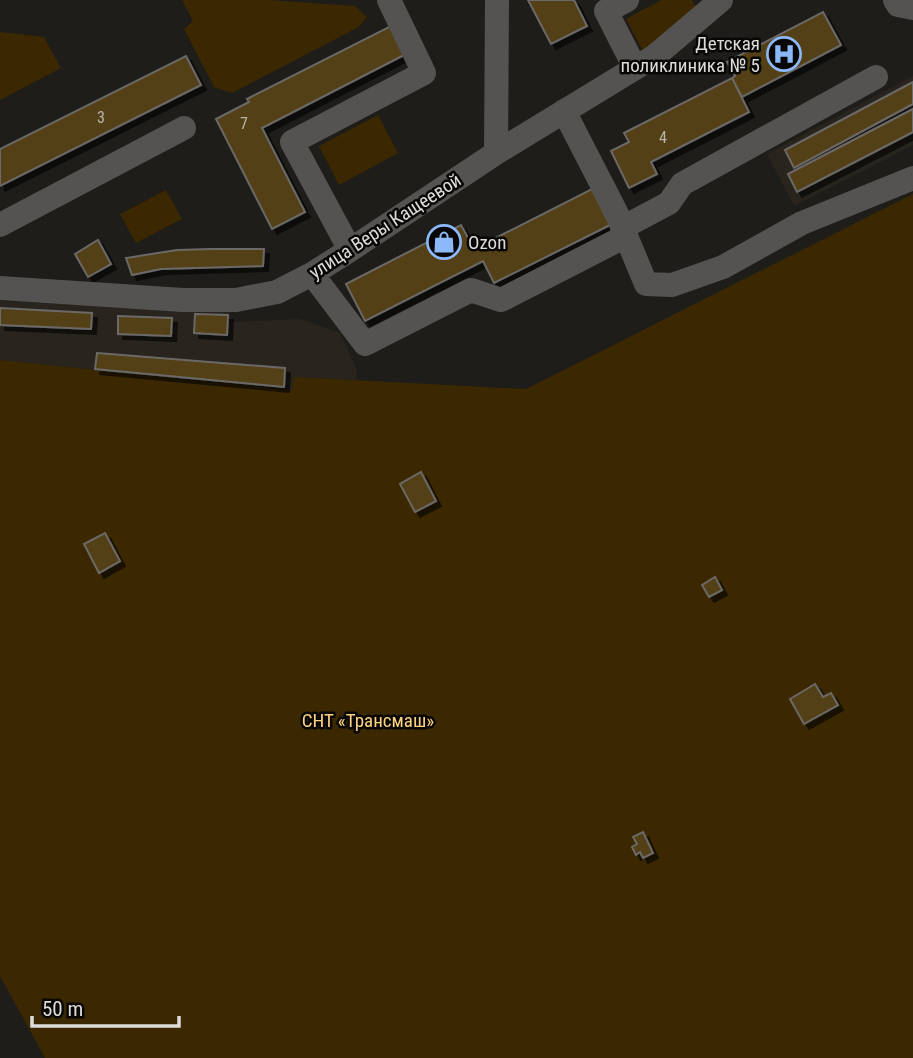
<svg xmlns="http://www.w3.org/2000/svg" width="913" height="1058" viewBox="0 0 913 1058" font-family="'Roboto Condensed',sans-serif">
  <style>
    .built { fill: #29251e }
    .green { fill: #3b2800 }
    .building { fill: #533f14; stroke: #6b6967; stroke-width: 2; filter: url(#shadow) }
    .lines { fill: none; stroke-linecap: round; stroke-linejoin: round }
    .minor { stroke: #555351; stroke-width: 24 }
    .labels { text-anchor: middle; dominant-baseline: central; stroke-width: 5; stroke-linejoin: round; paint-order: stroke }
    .number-label { font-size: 16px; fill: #bab5a9 }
    .poi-label { font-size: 19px; fill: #dddcdb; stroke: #080706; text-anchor: end }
    .street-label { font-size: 19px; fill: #dddcdb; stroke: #080706 }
    .park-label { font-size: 19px; fill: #fdd381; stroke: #080706 }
  </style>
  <defs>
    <filter id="shadow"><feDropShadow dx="5" dy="5" stdDeviation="0" flood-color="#0009"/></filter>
  </defs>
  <rect width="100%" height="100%" fill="#1e1d1a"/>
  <path class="built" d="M913,76v69l-119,61 -27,-52z
    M0,301l230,11 1,10 69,-3 40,14 17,37 -1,10 -62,-3 -2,13 -292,-30z"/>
  <path class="green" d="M182,0h87l86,6 12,11 -8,10 -127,66 -18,-6 -30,-58 9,-8z
    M661,0h31l4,8 -53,43 -17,-32z
    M0,32l44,5 17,31 -61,32z
    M378,115l20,38 -59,32 -20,-39z
    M166,190l16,29 -46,24 -16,-29z
    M913,194v864h-868l-45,-82v-616l292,30 2,-13 232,12z"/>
  <path class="building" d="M528,0h46l13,26 -36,18z
    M823,12l18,33 -99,52 -10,-19 3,-2 -8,-14z
    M391,26l15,28 -144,74 43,84 -33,17 -56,-110 33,-17 -2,-3z
    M186,56l15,29 -201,101v-37z
    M732,78l17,34 -98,50 6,12 -28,14 -18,-37 18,-9 -5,-9z
    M913,82v22l-119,64 -9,-18z
    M913,109v23l-116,60 -9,-18z
    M592,189l18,36 -116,58 -11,-22 -118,60 -19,-37 115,-59 13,24z
    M98,240l13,24 -23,13 -13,-23z
    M211,249h53l-1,17 -102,3 -29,6 -6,-17 51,-8z
    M0,308l92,5 -1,16 -91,-4z
    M195,314l33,1 -1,20 -33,-2z
    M118,316l54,2 -1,18 -53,-2z
    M97,353l188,15 -1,19 -189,-18z
    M421,472l15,29 -21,11 -15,-28z
    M105,533l15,28 -21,12 -15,-29z
    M715,577l7,13 -13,7 -7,-12z
    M815,684l8,13 8,-4 7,12 -34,19 -14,-25z
    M643,832l10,21 -10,5 -3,-6 -4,3 -4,-8 5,-3 -4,-7z"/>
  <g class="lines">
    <path class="minor" d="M627,0l-21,11 29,57
      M895,0l3,5 15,3
      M564,111l52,101 30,72 26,1 51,-18 79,-44 111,-45
      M496,153l1,-153
      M0,225l184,-97
      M622,228l47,-25 13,-19 194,-107
      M350,250l-58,-108 132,-69 -35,-73
      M312,274l53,70 106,-54 30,10 125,-64
      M0,288l183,12h53l41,-8 35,-18 38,-24 146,-97 159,-97 66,-56"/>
  </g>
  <defs>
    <g id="hospital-ring" transform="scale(1.75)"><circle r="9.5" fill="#080706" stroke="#8cb9fc" stroke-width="1.5"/><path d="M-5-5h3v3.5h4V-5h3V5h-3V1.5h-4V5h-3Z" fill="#8cb9fc"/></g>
    <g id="shop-ring" transform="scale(1.75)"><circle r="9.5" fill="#080706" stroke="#8cb9fc" stroke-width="1.5"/><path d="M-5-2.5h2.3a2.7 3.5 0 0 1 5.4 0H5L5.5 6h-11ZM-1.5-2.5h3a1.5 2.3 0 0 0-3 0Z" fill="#8cb9fc"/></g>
  </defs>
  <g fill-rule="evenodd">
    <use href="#hospital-ring" x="784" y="54"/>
    <use href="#shop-ring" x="444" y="242"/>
  </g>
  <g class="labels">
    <g class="number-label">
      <text x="101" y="117">3</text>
      <text x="244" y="123">7</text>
      <text x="663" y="137">4</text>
    </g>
    <g class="poi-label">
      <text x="760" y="43">Детская<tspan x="760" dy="22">поликлиника № 5</tspan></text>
      <text x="468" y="242" text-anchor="start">Ozon</text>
    </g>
    <g class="street-label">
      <text transform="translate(385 226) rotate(-33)">улица Веры Кащеевой</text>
    </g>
    <g class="park-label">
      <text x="368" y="720">СНТ «Трансмаш»</text>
    </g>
  </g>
  <path d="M32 1016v10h147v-10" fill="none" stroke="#dddcdb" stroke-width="3.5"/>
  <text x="42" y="1016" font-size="21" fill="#dddcdb" stroke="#080706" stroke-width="5" paint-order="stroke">50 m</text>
</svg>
